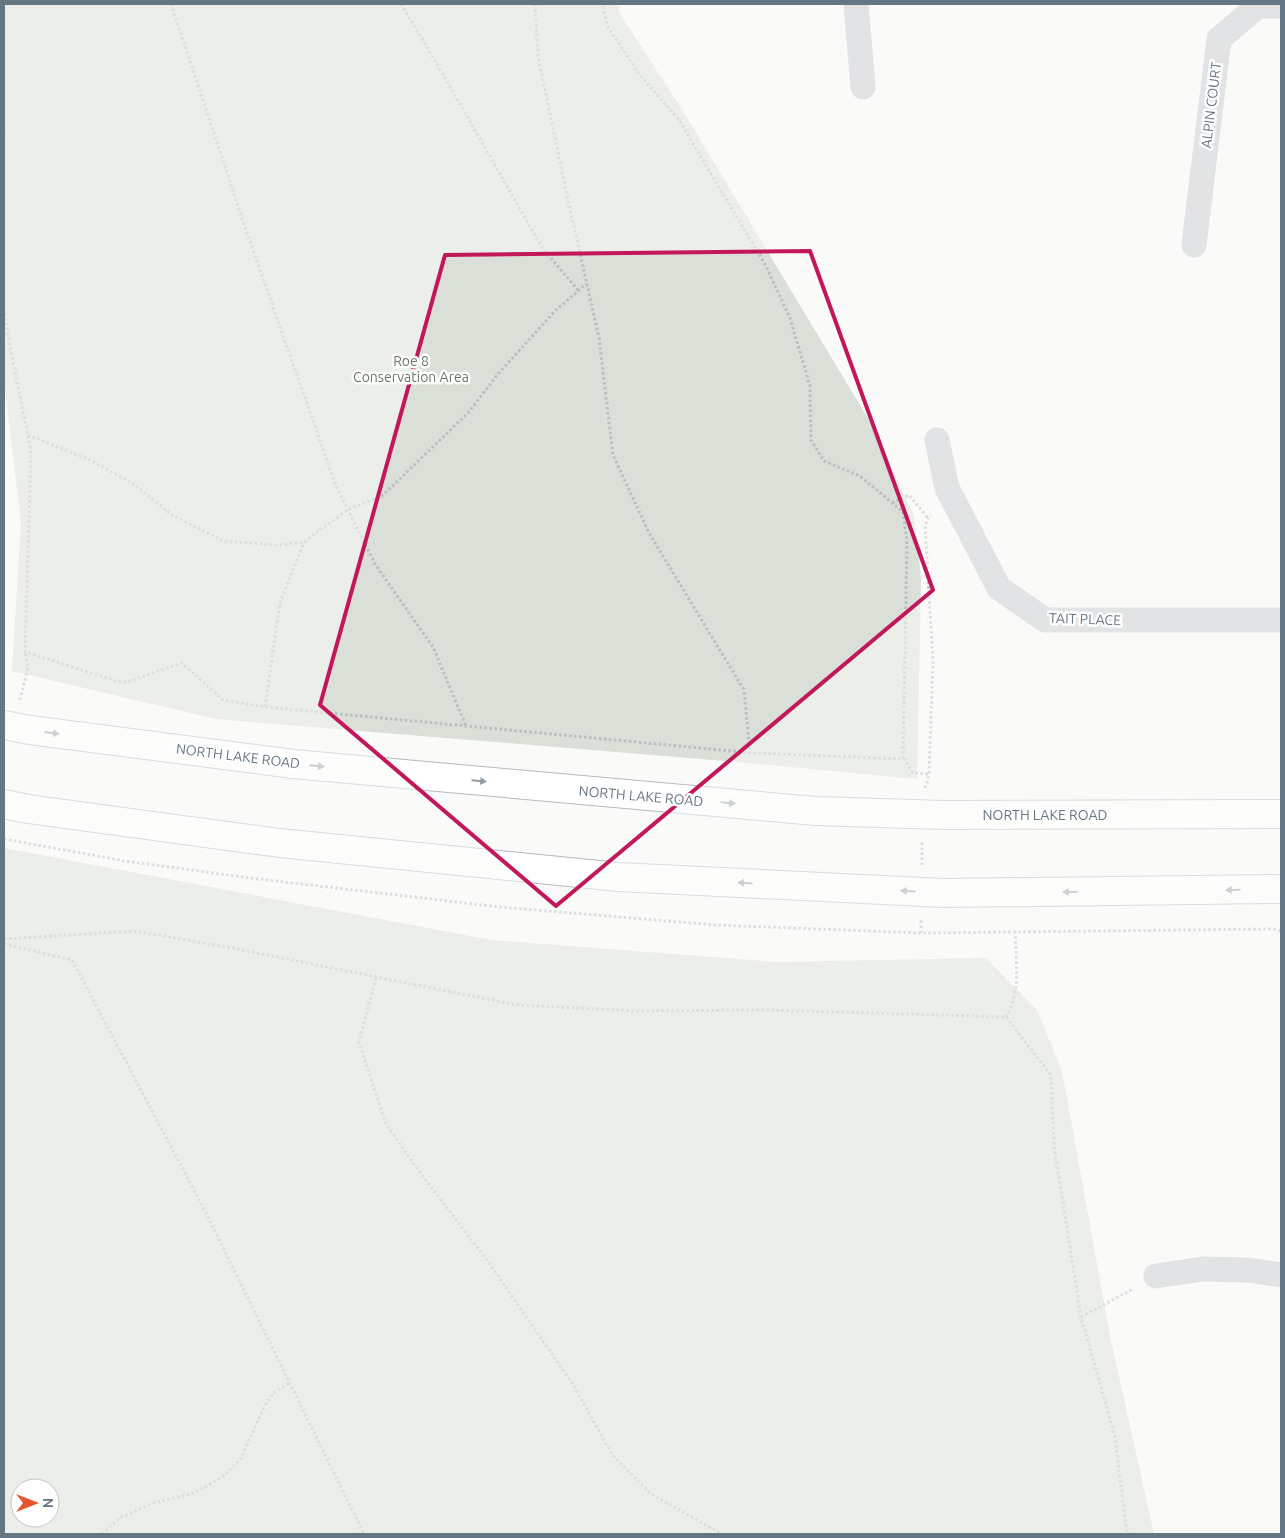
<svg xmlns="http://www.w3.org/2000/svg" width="1285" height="1538" viewBox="0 0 1285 1538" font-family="Ubuntu,sans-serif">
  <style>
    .green { fill: #dadfd7; fill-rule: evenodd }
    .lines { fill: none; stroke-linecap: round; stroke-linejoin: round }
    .primary-casing { stroke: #b5babe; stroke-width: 30 }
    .path { stroke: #bbbfc2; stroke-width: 3; stroke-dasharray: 2.5 2.5; stroke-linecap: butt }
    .street { stroke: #c3c8cc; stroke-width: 25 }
    .primary { stroke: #fff; stroke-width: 28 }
    .oneway { fill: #939fa8 }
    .marked { fill: none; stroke: #c2185b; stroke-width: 4; stroke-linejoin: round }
    .labels { text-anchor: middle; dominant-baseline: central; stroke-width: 5; stroke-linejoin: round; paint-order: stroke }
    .street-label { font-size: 14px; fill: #657683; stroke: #fff }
    .park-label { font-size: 14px; fill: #687a64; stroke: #fff }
  </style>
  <rect width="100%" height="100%" fill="#fafaf8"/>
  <path class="green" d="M4,4h616l-2,7 65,100 189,314 42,91 7,63 -4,200 -168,-16 -533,-44 -204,-48 9,-149 -17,-143z
    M4,848l487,92 285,22 210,-4 51,52 25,61 48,265 44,198h-1150zM20,1488h30v30h-30z"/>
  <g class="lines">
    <g class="primary-casing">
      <path id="primary" d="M4,725l26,5 263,34 522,47 130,4 336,-1
        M4,804l24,5 252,34 339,34 325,16 337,-4"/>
    </g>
    <path class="path" d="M171,4l76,229 89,253 39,78 58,83 33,79
      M401,4l36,60 106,185 36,42
      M535,4l3,52 28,135 33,147 14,117 36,78 95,157 6,63
      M4,128l1,2 -1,5
      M4,308l4,29 23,114 -6,201 98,31 59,-20 41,37 42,7 488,46 150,6 4,-218 -4,-29 -43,-36 -36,-15 -13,-21 -1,-54 -20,-68 -24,-52 -87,-146 -40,-46 -31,-47 -6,-23
      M28,435l62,25 44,24 38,31 51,26 55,4 26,-3 43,-32 35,-14 86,-83 30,-39 57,-63 31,-27
      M892,503l17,-8 19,23
      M20,700l8,-33 -3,-15
      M265,707l15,-104 24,-61
      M904,758l9,15 16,1
      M925,788l4,-14 4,-112 -8,-136 3,-8 3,-3
      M4,839l121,22 125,17 250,29 215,18 206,8 352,-4 8,2
      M922,865v-24
      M921,933v-14
      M4,939l131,-8 97,17 285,57 122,6 129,-1 238,7 45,58 3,71 27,171 34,120 12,97
      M4,944l68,16 132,249 160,325
      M376,978l-17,64 27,82 32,46 69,90 87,126 39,70 38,38 71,40
      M1006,1017c15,-25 10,-56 9,-85
      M1081,1317l52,-28
      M102,1534l18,-16 30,-14 44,-11 27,-15 19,-18 24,-53 9,-14 17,-10"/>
    <path class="street" d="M856,4l7,83
      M1194,245l25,-206 39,-33h23
      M937,440l10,48 52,100 46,32h236
      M1156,1276l46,-7 46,1 33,5"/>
    <use href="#primary" class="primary"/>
  </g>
  <defs><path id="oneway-solid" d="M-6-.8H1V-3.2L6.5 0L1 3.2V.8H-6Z" transform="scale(1.25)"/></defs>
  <g class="oneway">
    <use href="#oneway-solid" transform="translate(52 733) rotate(7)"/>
    <use href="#oneway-solid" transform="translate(317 766) rotate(5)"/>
    <use href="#oneway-solid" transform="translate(479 781) rotate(5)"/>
    <use href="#oneway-solid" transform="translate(728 803) rotate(5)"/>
    <use href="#oneway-solid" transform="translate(745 883) rotate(-177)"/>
    <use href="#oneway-solid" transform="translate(1233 890) rotate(179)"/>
    <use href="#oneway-solid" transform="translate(908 891) rotate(-177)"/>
    <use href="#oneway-solid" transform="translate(1070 892) rotate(179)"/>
  </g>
  <path d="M0 0H1285V1538H0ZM810,251l123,339 -377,316 -236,-201 125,-450z" fill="#fafaf8" fill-opacity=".55" fill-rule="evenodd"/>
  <path class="marked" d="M810,251l123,339 -377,316 -236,-201 125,-450z"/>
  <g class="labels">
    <g class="street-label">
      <text transform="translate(1211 105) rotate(-83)">ALPIN COURT</text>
      <text transform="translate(1085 619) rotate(2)">TAIT PLACE</text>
      <text transform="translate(238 756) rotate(7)">NORTH LAKE ROAD</text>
      <text transform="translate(641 796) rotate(5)">NORTH LAKE ROAD</text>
      <text x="1045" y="815">NORTH LAKE ROAD</text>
    </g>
    <g class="park-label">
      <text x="411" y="361">Roe 8<tspan x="411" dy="16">Conservation Area</tspan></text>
    </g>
  </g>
  <rect width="1285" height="1538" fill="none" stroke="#657683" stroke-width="10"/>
  <g transform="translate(35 1503) rotate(90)"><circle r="24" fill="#ffffff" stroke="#c1c8cd"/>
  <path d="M0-4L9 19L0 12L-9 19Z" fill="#e4572e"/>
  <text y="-8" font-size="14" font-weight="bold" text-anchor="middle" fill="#657683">N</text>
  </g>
</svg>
